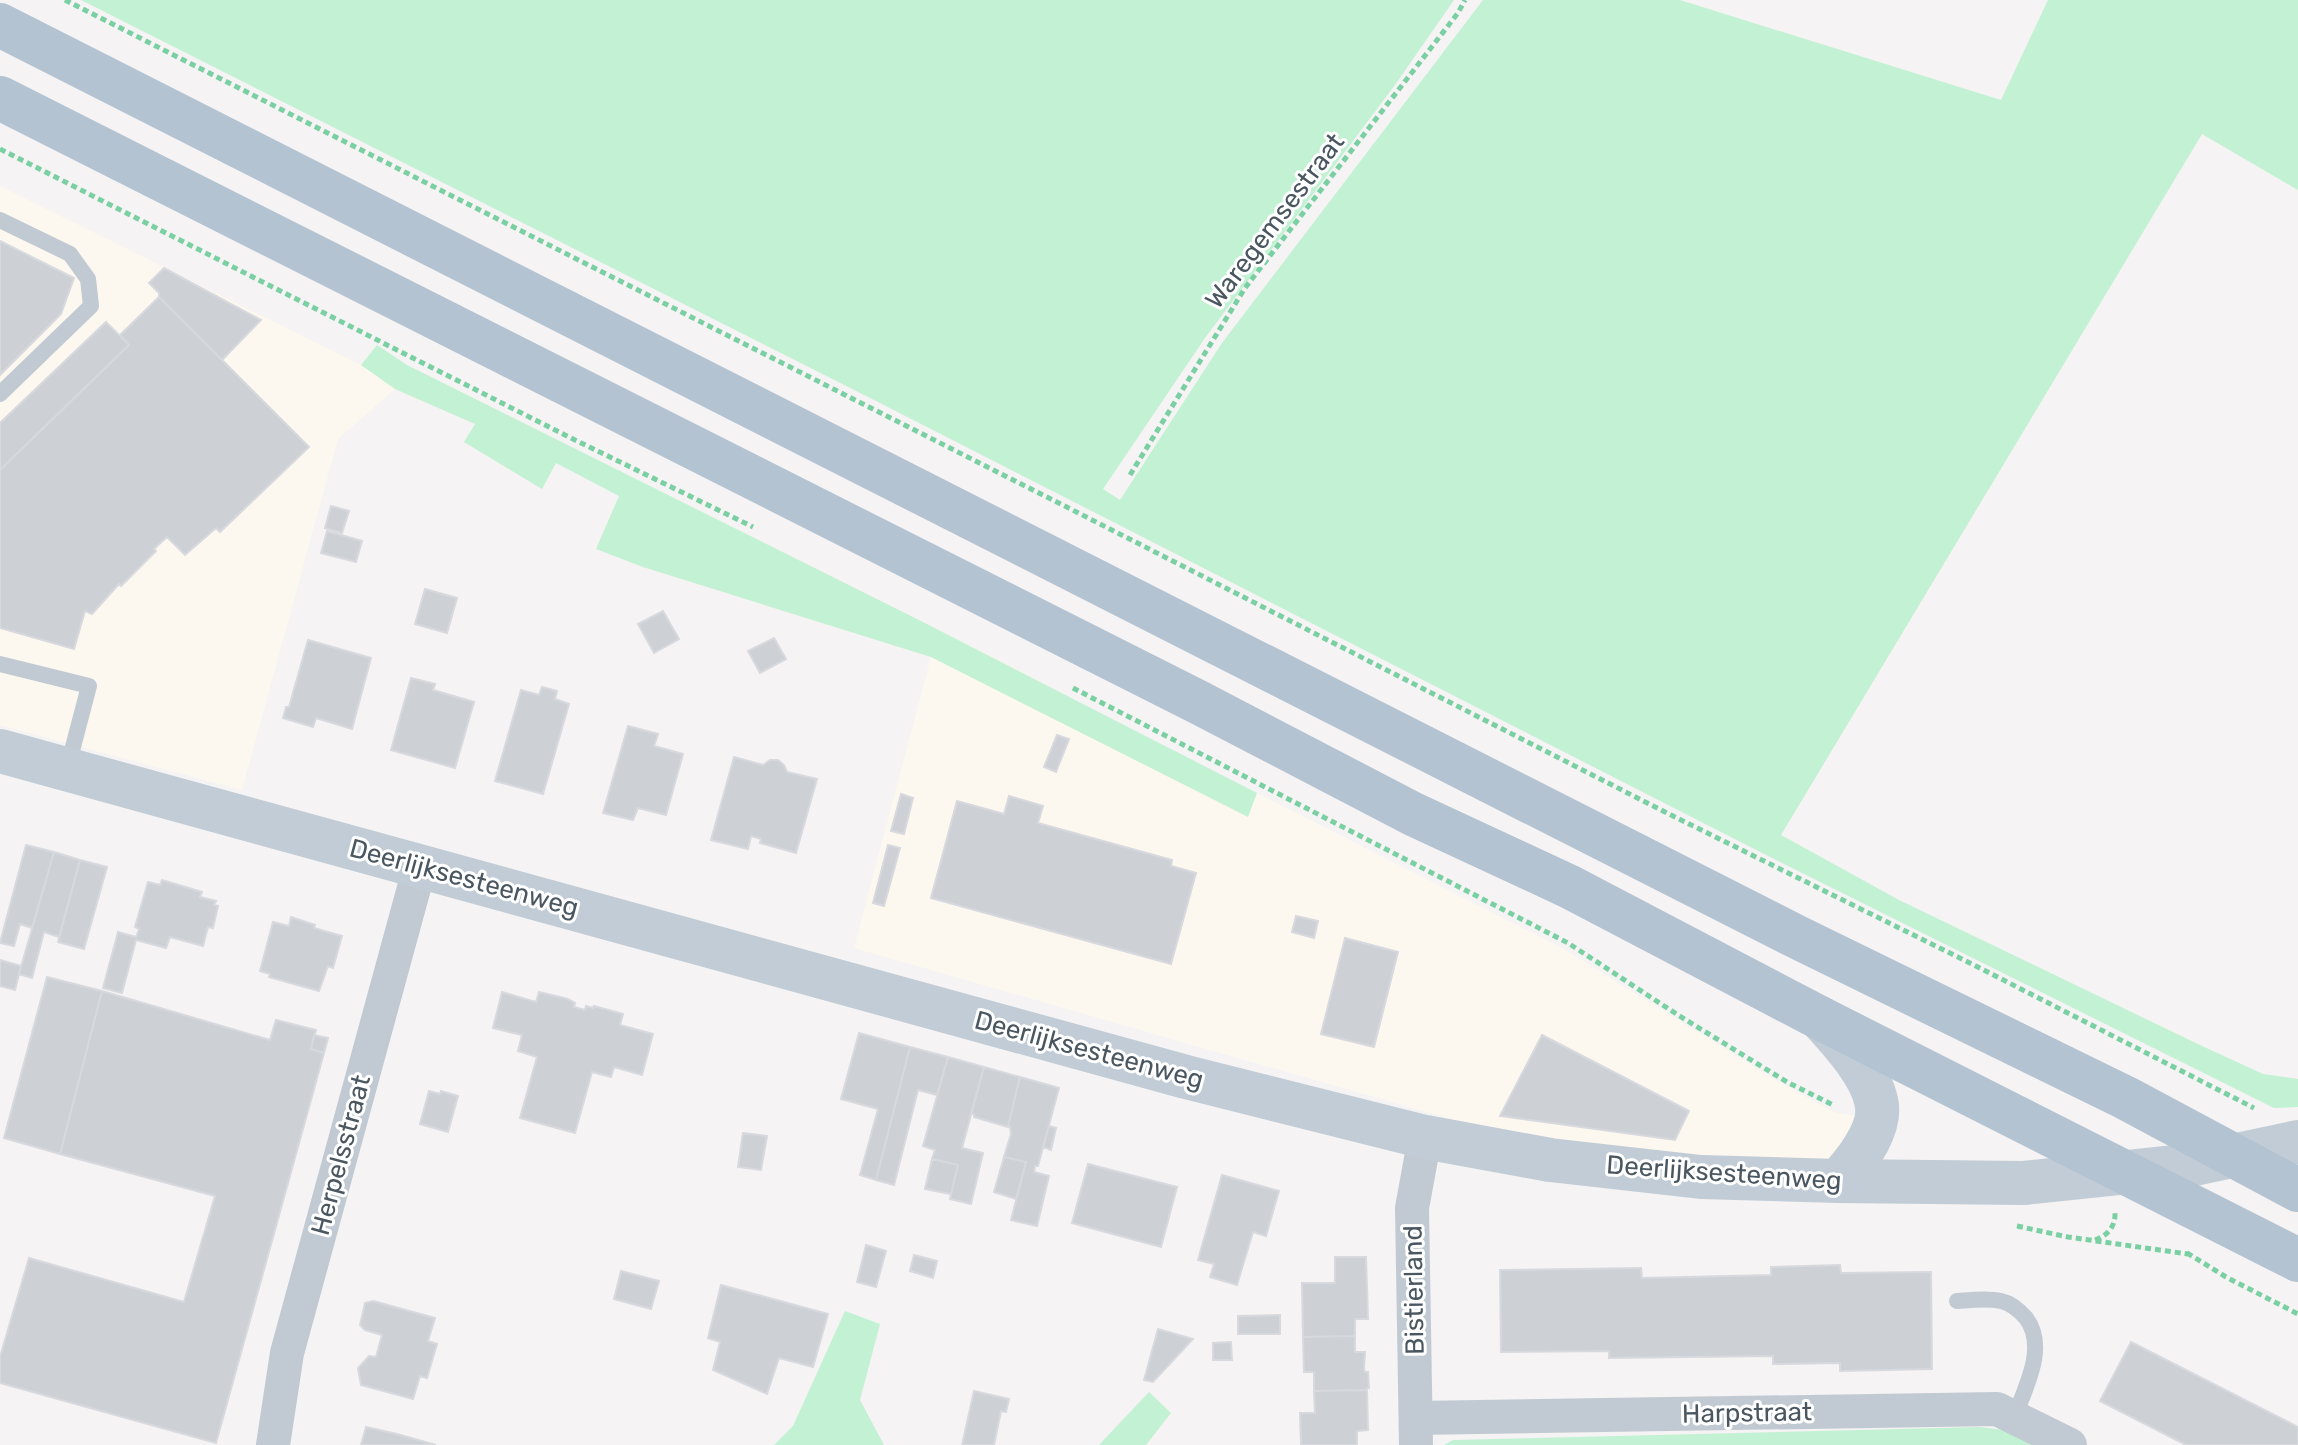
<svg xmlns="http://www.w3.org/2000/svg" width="2298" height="1445" viewBox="0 0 2298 1445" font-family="Rubik,sans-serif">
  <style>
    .commercial { fill: #fdf8ef }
    .green { fill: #c3f1d3 }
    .building { fill: #cdd0d5; stroke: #d7d9de; stroke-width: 2 }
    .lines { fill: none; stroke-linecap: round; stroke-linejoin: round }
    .path { stroke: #7ad0a3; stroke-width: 5; stroke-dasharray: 6 4; stroke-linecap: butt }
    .lane { stroke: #c1cad2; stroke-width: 16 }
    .street { stroke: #c1cad2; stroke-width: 34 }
    .secondary { stroke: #c1ccd6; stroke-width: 44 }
    .primary { stroke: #b3c3d1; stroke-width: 44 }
    .labels { text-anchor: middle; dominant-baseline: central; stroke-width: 6; stroke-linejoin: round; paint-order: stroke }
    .street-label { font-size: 26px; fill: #4a5761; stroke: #fff }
  </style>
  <rect width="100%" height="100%" fill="#f5f3f3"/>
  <path class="commercial" d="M0,186l361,179 34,24 -57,50 -96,351 -242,-65z
    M931,657l316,159 10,-23 305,155 215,133 59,32 22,3 -12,31 -19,13 -18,4 -196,-14 -158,-30 -601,-172z"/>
  <path class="green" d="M81,0h1373l-59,85 -190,253 -102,151 17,11 102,-157 261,-343h197l321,100 47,-100h250v190l-96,-56 -421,701 118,65 303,146 61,28 35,5v28l-24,1 -504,-251 -892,-455z
    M377,345l30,20 510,254 340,174 -9,24 -317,-160 -288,-90 -47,-18 23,-53 -63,-33 -14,26 -78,-47 11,-18 -80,-35 -34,-24z
    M845,1311l35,13 -20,76 24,45h-110l19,-19z
    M1149,1392l22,21 -25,32h-47z
    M1979,1427l26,3 35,15h-596l9,-5z"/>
  <path class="building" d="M0,241l74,37 -13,36 -61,61z
    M164,268l97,52 -39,40 -63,-63v-4l-10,-10z
    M159,297l150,150 -89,85 -4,-4 -31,27 -18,-18 -13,12 2,2 -35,35 -2,-2 -27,30 -7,-3 -11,38 -74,-21v-158l129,-125 -9,-10z
    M106,322l23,23 -129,125v-47z
    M331,506l18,5 -7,22 -17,-5z
    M327,531l35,10 -6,21 -35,-9z
    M425,589l32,9 -10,35 -32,-9z
    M663,611l16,28 -25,14 -16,-29z
    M774,638l12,21 -26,14 -12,-22z
    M308,640l63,18 -19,71 -36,-11 -3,9 -30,-9 3,-11h3z
    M411,678l24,6 -2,6 41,12 -19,66 -64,-18z
    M542,687l15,4 -2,8 14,5 -26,90 -48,-13 26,-91 18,5z
    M628,726l30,8 -4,12 29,8 -17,61 -28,-7 -5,12 -30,-7z
    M1057,735l12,4 -13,33 -12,-5z
    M734,757l29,8 7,-5h8l6,5 3,7 30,7 -21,74 -36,-10 1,-4 -10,-3 -3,13 -37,-9z
    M901,794l12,4 -9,36 -13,-3z
    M1009,796l34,10 -5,17 134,37 -1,6 25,7 -25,91 -240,-66 26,-97 47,13z
    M26,845l28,7 -22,76 -12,-4 -6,22 -14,-3z
    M888,845l12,3 -16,58 -11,-3z
    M54,852l26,8 -21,77 -15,-5 -12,46 -13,-4z
    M80,860l27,7 -23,82 -26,-7z
    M162,880l40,12 -2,5 16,4 -2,4 4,1 -5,22 -5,-1 -5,19 -33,-9 -4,11 -30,-8 -14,53 -19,-5 15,-56 18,5 3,-8 -4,-2 13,-45 12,3z
    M1296,916l22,5 -4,17 -22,-6z
    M291,917l24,8 -1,3 28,8 -9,32 -5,-2 -9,25 -50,-14 1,-3 -10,-3 13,-49 16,4z
    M1345,938l53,14 -24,95 -53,-13z
    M0,960l21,6 -6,24 -15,-4z
    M47,977l55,14 -42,163 -56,-16z
    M102,991l168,49 6,-20 40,10 -5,19 13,4 -108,390 -216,-60v-26l29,-99 155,44 31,-106 -155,-42z
    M502,992l34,10 3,-10 29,7 7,4 -1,4 11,3 1,-4 7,2 1,-2 29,8 -3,11 33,9 -11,41 -28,-8 -3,10 -19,-5 -17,61 -55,-15 17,-61 -19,-6 4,-16 -29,-7z
    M859,1033l51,14 -34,133 -16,-5 18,-66 -37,-10z
    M314,1035l14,3 -4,15 -13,-4z
    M1542,1035l147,76 -14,29 -175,-24z
    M910,1047l38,10 -11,38 -19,-5 -24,95 -18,-5z
    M948,1057l36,10 -22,81 21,5 -12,51 -21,-5 8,-34 -26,-6 3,-9 -12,-4z
    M984,1067l36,10 -12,50 -34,-10v-3h-3z
    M1020,1077l39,11 -21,78h-3l-1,6 15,4 -12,50 -26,-6 15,-58 -22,-5 7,-23 -1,-7h-2z
    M429,1091l11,3 1,-3 17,5 -10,36 -28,-8z
    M1049,1126l7,2 -5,22 -8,-3z
    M743,1133l24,3 -6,34 -23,-3z
    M1004,1157l22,5 -10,37 -22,-7z
    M932,1159l26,6 -7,29 -26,-5z
    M1088,1164l89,23 -16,60 -89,-24z
    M1222,1175l57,16 -13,45 -13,-4 -16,53 -27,-8 4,-13 -16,-4z
    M866,1245l20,6 -10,36 -19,-5z
    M914,1255l23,6 -4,17 -23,-7z
    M1335,1257h31l2,62h-13v17l-52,1 -1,-54h33z
    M1840,1265l1,8 90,-1 1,97 -92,2v-8l-67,1v-8l-164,2v-7l-108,1 -1,-82 141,-2 1,10 129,-3v-8z
    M621,1271l38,10 -8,28 -37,-10z
    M721,1285l107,29 -15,53 -34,-9 -12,36 -54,-24 7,-28 -12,-4z
    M373,1301l62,17 -7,23 9,3 -10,34 -7,-2 -7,23 -52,-14 -3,-17 11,-12 7,1 6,-22 -17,-5 -5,-5 5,-22z
    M1280,1315v19h-42v-18z
    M1158,1329l35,10 -40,43 -9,-2z
    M1355,1336v16h10l-1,17 1,3h3l1,16 -4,2 -51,1v-19h-10l-1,-35z
    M1231,1342l1,18h-19v-17z
    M2131,1342l167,85v18h-112l-86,-44z
    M1367,1390l1,40 -11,1v14h-56l-1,-32h15l-1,-22z
    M974,1391l35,8 -3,13 -5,-1 -7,34h-32z
    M366,1427l31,7 39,11h-75z"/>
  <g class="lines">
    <path class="path" d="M65,0l1043,528 555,283 309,153 282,144
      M0,149l569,288 184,90
      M1130,475l115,-187 213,-275 7,-13
      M1073,688l495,255 110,72 109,67 48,24
      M2017,1226l51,11 120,17
      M2095,1240c14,-5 21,-15 20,-29
      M2187,1253l39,24 72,37"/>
    <path class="lane" d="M0,220l70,34 18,25 3,27 -91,88
      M0,664l89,22 -21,80
      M1957,1301c15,-1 30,-3 44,0 10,2 18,9 25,17 22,29 -1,70 -12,100"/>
    <path class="street" d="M1416,1418l581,-9 73,36
      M273,1445l14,-92 133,-487
      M1416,1445l-4,-237 13,-71"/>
    <path class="secondary" d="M0,751l1186,326 239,60 125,23 151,17 137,4 186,2 161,-17 113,-24
      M1820,1018c20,22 53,57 57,88 3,26 -23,58 -39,75"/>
    <path class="primary" d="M0,25l1797,912 329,161 172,92
      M0,98l1198,604 215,112 157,73 250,131 478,242"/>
  </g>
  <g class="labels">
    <g class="street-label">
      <text transform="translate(1275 221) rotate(-53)">Waregemsestraat</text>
      <text transform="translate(464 878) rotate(15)">Deerlijksesteenweg</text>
      <text transform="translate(1089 1050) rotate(15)">Deerlijksesteenweg</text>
      <text transform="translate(341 1155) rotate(-75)">Herpelsstraat</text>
      <text transform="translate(1724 1173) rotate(4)">Deerlijksesteenweg</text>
      <text transform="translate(1414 1290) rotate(-91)">Bistierland</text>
      <text transform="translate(1747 1413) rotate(-1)">Harpstraat</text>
    </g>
  </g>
</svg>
